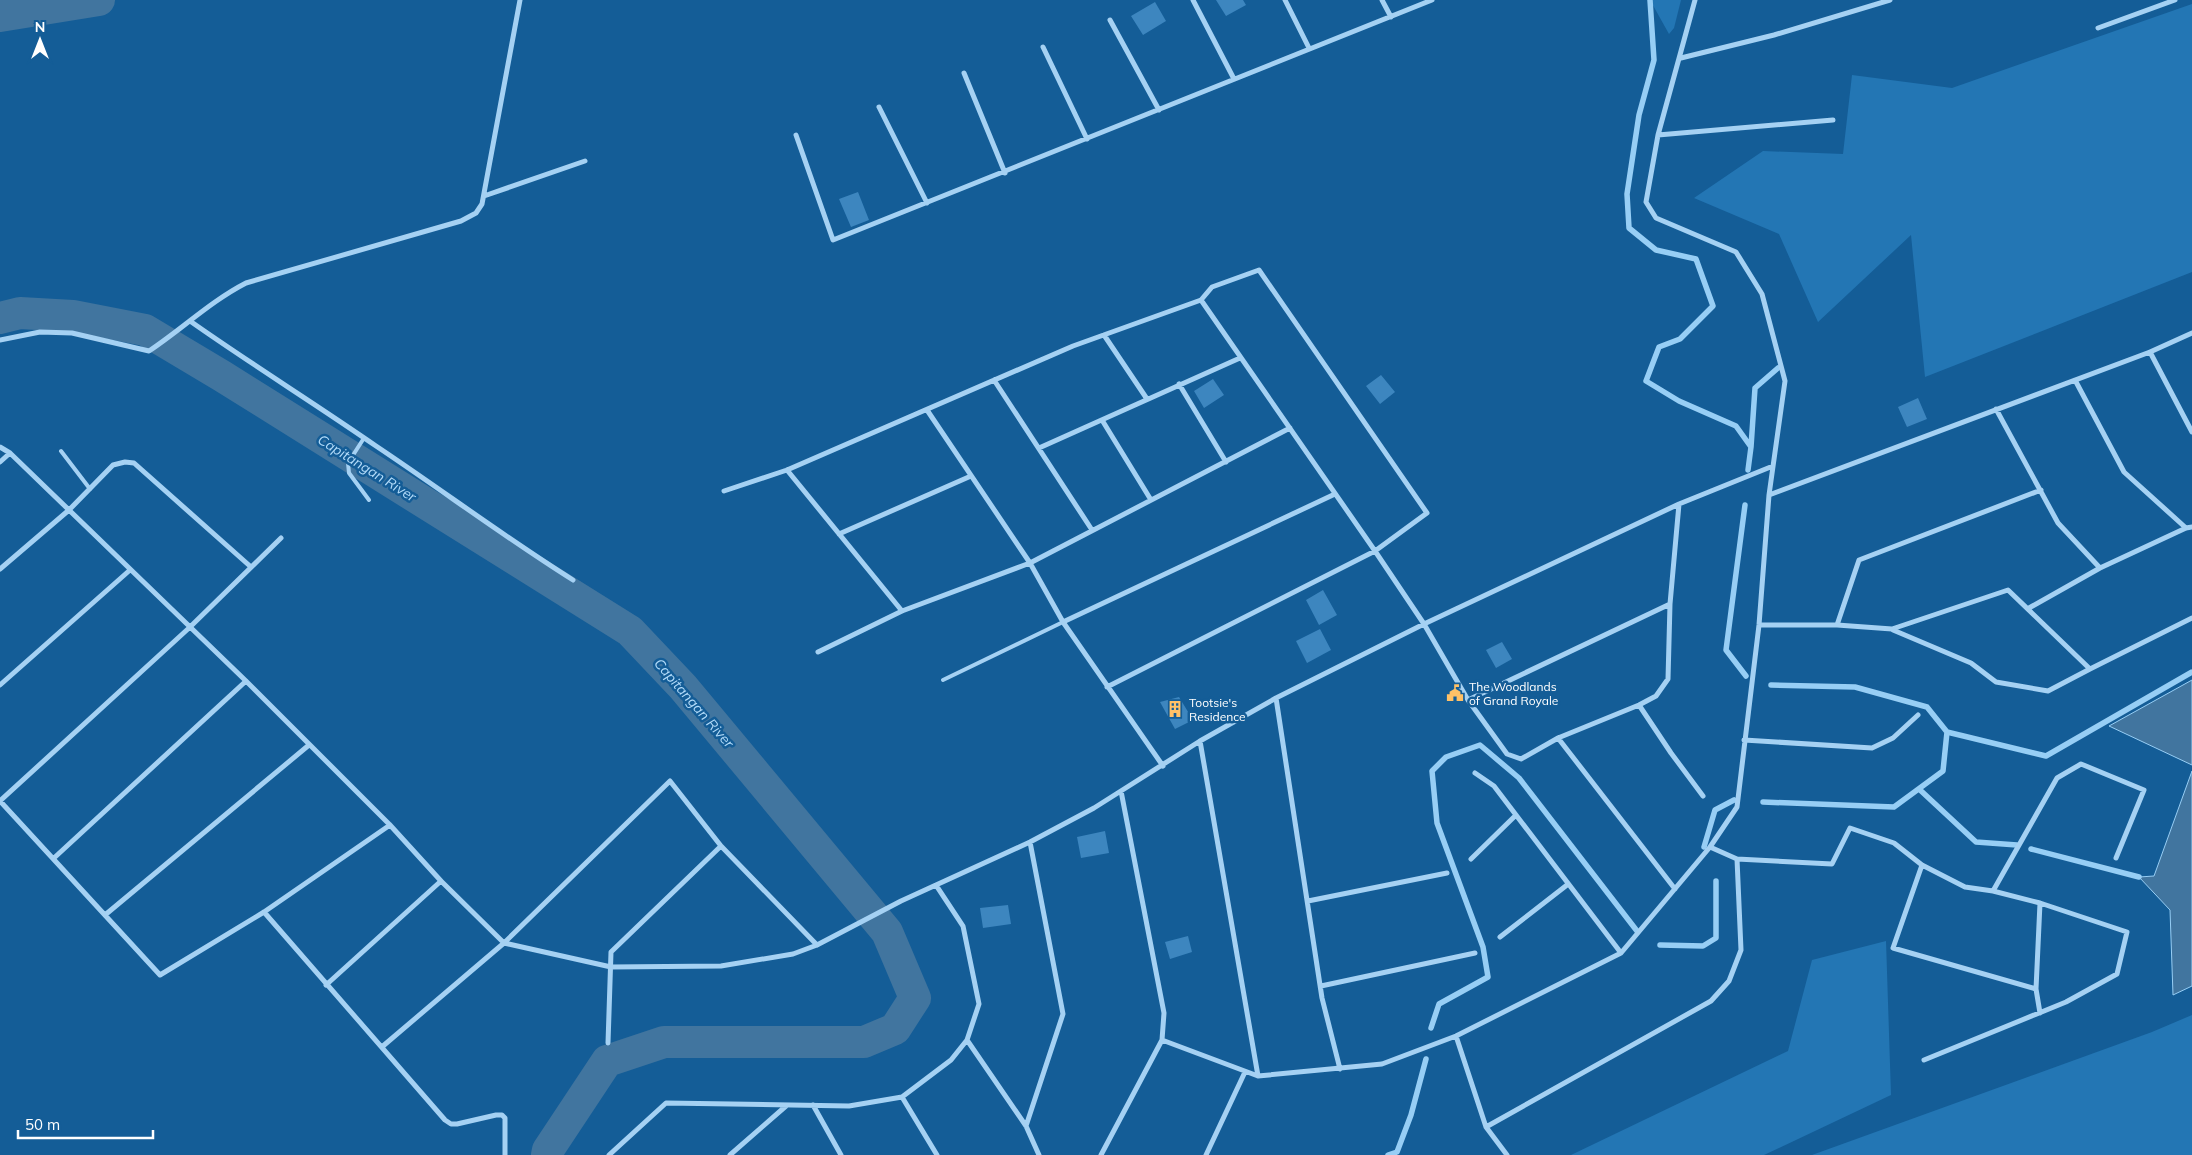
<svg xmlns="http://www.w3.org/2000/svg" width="2192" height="1155" viewBox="0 0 2192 1155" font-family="Mulish,sans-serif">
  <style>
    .green { fill: #2376b4 }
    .water { fill: #41759f; stroke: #97cef5 }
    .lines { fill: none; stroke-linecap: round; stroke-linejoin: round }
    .stream { stroke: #97cef5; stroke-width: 5.5 }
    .river { stroke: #41759f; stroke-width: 32 }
    .building { fill: #3d86bf }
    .lane { stroke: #a5d1f3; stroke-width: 4 }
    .street { stroke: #a5d1f3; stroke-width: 5 }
    .labels { text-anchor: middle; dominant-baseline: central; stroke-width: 5; stroke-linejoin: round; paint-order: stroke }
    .poi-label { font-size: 12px; fill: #fff; stroke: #145d97; text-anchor: start }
    .water-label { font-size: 14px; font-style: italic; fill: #b2dbf9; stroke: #145d97 }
  </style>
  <rect width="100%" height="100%" fill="#145d97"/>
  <path class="green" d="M1650,0h31l-7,28 -5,6z
    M2192,4v268l-267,105 -14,-142 -93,87 -39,-88 -85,-36 69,-47 80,3 9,-79 100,13z
    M1886,941l5,154 -127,60h-193l217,-104 24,-91z
    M2192,1015v140h-380l340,-123z"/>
  <path class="water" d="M2192,680v85l-83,-39z
    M2192,771v215l-19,9 -3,-85 -31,-33 15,-1z"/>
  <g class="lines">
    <path class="stream" d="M1650,0l4,60 -15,55 -12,79 2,34 27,22 40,9 17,47 -33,33 -21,8 -13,34 33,20 57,25 15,21 -3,23
      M1751,447l4,-59 23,-20
      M1745,505l-19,145 20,26
      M1947,732l99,24 146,-84
      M1919,789l57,53 41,3
      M1763,802l131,5 49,-36 4,-39 -20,-25 -72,-20 -84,-2
      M1704,847l11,-37 19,-10
      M2031,849l108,28
      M1660,945l43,1 13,-8v-57
      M1431,1028l8,-24 49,-27 -5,-30 -46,-124 -5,-52 14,-14 34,-12 39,33 118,153
      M1388,1155l9,-3 14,-37 15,-56"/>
    <path class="river" d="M0,16l99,-16
      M0,318l20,-5 53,3 72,14 77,46 408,255 53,56 204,245 28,66 -20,31 -31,13h-200l-57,19 -59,89 -1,5"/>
  </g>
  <path class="building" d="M1216,0h27l3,5 -20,11z
    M1155,2l11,19 -23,14 -12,-19z
    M858,192l11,28 -18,7 -12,-28z
    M1381,375l14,17 -15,12 -14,-18z
    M1213,379l11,16 -20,13 -10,-17z
    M1918,398l9,21 -20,8 -9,-20z
    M1323,590l14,25 -18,10 -13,-25z
    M1320,629l11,21 -24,13 -11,-22z
    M1502,642l10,17 -16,9 -10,-18z
    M1179,697l14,23 -18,9 -15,-27z
    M1105,831l4,22 -28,5 -4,-21z
    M1008,905l3,19 -28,4 -3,-20z
    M1188,936l4,16 -22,7 -5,-17z"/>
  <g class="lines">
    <path class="lane" d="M364,438l-16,25 1,10 20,27
      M61,451l29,38
      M943,680l120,-58"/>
    <path class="street" d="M1193,0l41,79
      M1285,0l24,48
      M1382,0l9,17
      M1695,0l-37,135 -12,67 10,16 80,34 26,42 23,87 -16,114 381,-143 42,-19
      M1110,20l49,90
      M2098,28l77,-28
      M1043,47l44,92
      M1681,58l93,-23 116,-35
      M964,73l41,100
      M879,107l48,96
      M796,135l37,105 599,-240
      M1658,135l175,-15
      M484,196l101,-35
      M1201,300l174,251 49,73 44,76 202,-96 9,-100
      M190,321c61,43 124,82 186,125 66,44 130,92 197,134
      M1104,335l43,64
      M0,340l40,-8 32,1 77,18c33,-22 62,-50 97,-68l215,-62 15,-8 6,-9 38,-204
      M2150,352l42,80
      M994,380l98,150
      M2075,380l49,92 62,56
      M1179,384l47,78
      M1996,409l62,114 42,45
      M927,410l103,153 33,59 100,144
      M1102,420l49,80
      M0,447l10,6 236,228 144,144 51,56 63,62 107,24 110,-1 72,-12 24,-9 84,-44 129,-59 64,-34 106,-67 76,-43 148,-74 255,-120 94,-38
      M1039,448l201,-90
      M0,462l10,-9
      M787,470l115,141
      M724,491l63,-21 286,-124 128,-46 11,-13 47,-17 168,243 -52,38 -268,136
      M839,534l132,-58
      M0,569l69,-59 44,-45 12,-3 9,1 117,104
      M2029,608l71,-40 86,-40 6,-1
      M1063,622l272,-128
      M1759,625h78l55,4 116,-39 82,79 102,-51
      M1837,625l22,-65 182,-70
      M1893,630l78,33 25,19 52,9 42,-22
      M818,652l84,-41 128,-48 260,-135
      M0,685l130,-115
      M1276,698l46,300 18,71
      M1468,700l39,54 14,5 37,-21 81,-33 17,-9 12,-17 2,-75
      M1639,705l32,48 32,43
      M1558,738l117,151
      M1744,740l128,8 21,-10 25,-23
      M1200,741l58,335
      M1475,773l19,13 127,167
      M0,801l160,174 104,-63 126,-87
      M0,801l189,-173 92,-90
      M54,858l192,-177
      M1471,859l44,-43
      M1737,859l95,5 18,-36 44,15 28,22 43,22 28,4 47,12 87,29 -10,42 -51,28 -142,58
      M1922,865l-29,83 143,41
      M1993,891l64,-113 24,-14 63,26 -28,68
      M1308,901l139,-28
      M264,912l181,208 6,4h6l39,-9h6l3,3v37
      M105,915l204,-170
      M1500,937l67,-52
      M326,985l115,-104
      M1321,986l154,-33
      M2040,1013l-4,-24 4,-86
      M1456,1036l30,91 21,28
      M967,1040l59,86 13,29
      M1162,1040l96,36 124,-12 74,-28 165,-83 89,-106 27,-40 22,-182 10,-130
      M608,1043l3,-91 110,-106
      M383,1046l121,-103 166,-162 51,65 96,99
      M902,1097l35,58
      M813,1105l28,50
      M1026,1126l37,-112 -33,-172
      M1486,1127l225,-126 18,-20 12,-31 -4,-91 -27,-12
      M609,1155l57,-52 183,3 53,-9 49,-37 16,-20 12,-36 -16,-78 -27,-41
      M730,1155l56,-49
      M1101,1155l61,-115 2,-27 -43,-222
      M1206,1155l39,-83"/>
  </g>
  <defs>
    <g id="civic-bare" transform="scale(1.35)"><path d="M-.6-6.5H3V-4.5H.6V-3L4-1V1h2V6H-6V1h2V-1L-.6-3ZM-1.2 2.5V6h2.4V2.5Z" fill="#ffc167" stroke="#145d97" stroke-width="2.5" paint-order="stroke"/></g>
    <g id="building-bare" transform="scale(1.35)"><path d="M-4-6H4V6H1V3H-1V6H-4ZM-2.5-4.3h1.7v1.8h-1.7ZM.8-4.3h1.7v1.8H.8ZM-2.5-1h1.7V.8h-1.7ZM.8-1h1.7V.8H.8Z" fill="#ffc167" stroke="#145d97" stroke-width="2.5" paint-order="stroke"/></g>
  </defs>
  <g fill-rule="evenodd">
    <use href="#civic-bare" x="1455" y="693"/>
    <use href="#building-bare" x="1175" y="709"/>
  </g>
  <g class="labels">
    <g class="poi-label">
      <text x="1469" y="686">The Woodlands<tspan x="1469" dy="14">of Grand Royale</tspan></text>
      <text x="1189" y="702">Tootsie's<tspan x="1189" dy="14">Residence</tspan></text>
    </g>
    <g class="water-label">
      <text transform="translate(367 468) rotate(32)">Capitangan River</text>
      <text transform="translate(694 703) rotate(49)">Capitangan River</text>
    </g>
  </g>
  <g transform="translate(40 40)" stroke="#145d97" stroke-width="4" paint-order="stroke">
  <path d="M0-4L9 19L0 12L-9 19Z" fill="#ffffff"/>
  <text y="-8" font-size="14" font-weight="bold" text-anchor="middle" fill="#ffffff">N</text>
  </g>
  <path d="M18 1130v8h135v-8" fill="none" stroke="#ffffff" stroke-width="2.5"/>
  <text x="25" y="1130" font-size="15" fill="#ffffff" stroke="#145d97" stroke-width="4" paint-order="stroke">50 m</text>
</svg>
